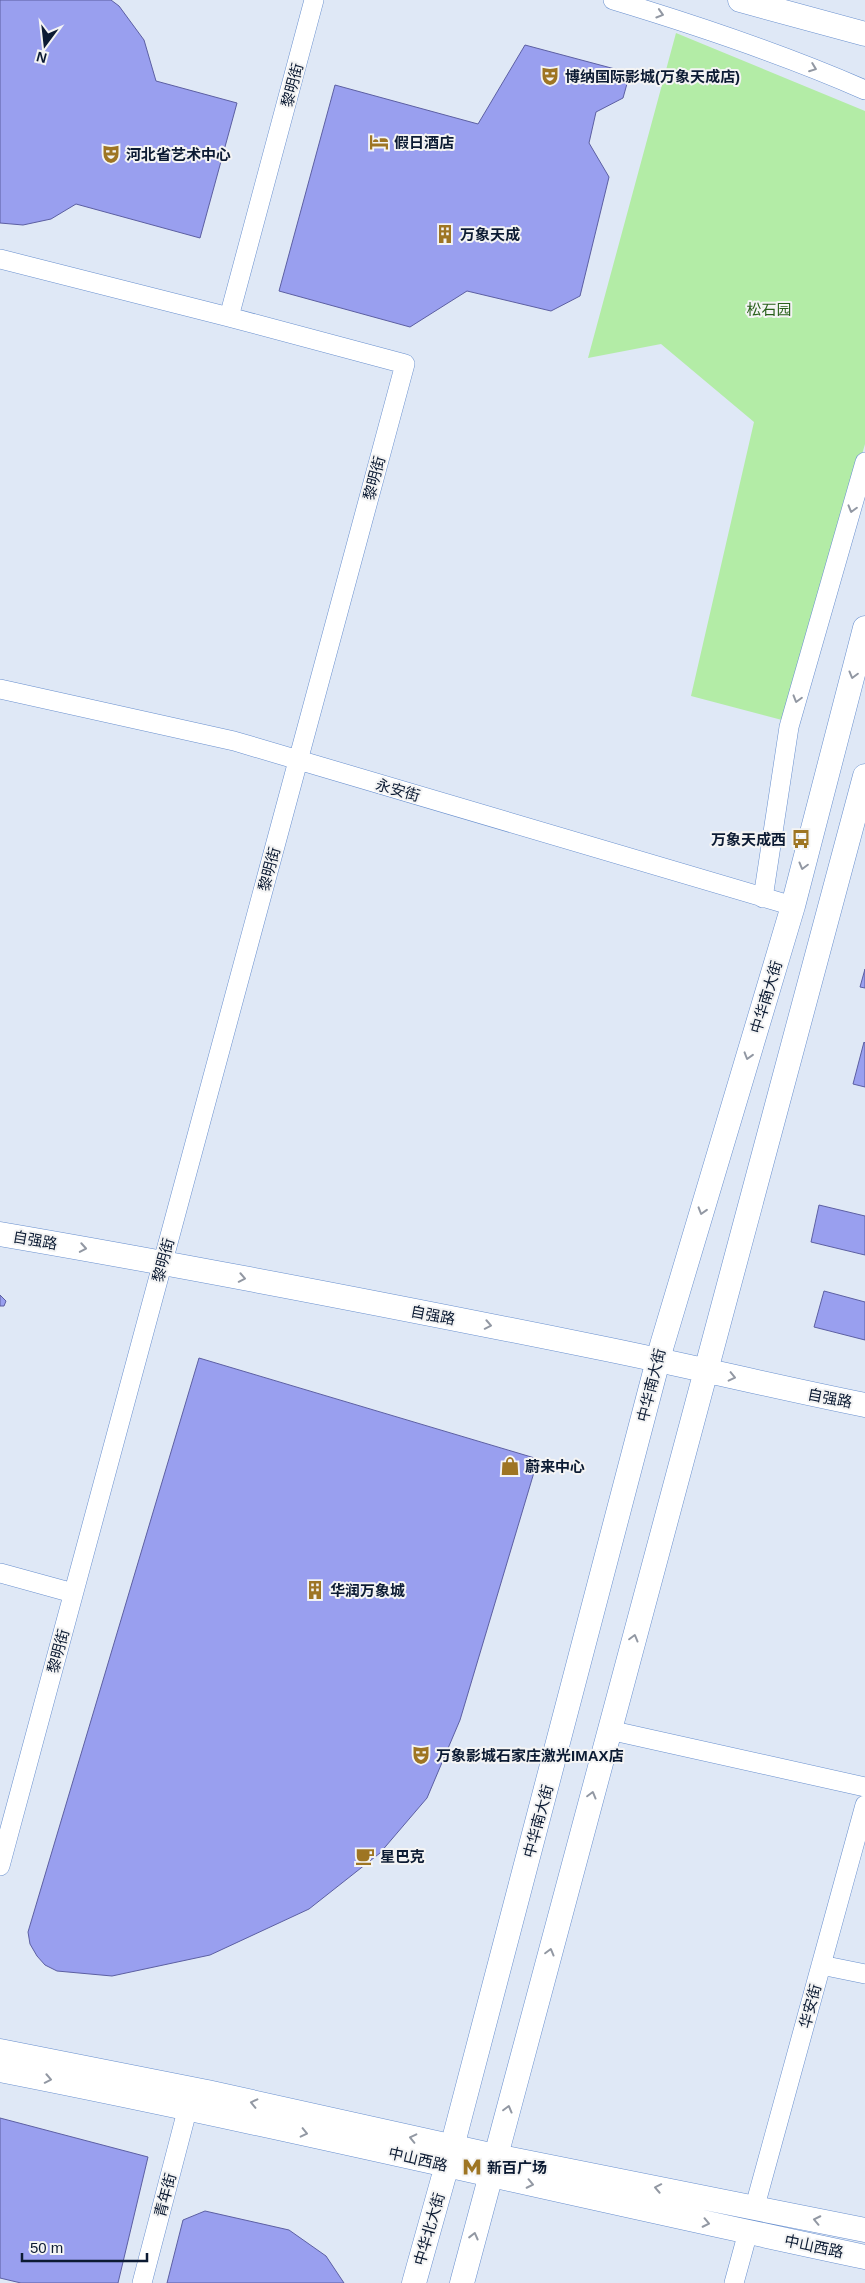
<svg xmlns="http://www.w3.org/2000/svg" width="865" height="2283" viewBox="0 0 865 2283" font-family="Arial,'Noto Sans SC',sans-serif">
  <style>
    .green { fill: #b3eca6 }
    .building { fill: #999fef; stroke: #5c5fa2 }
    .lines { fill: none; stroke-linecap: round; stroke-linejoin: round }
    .minor-casing { stroke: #688fce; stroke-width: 20 }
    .major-casing { stroke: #688fce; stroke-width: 25 }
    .minor { stroke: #fff; stroke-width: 19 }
    .major { stroke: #fff; stroke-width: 24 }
    .oneway { stroke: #9298a3 }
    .labels { text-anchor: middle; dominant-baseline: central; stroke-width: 4; stroke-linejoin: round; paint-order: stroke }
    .poi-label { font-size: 15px; font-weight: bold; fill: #0c1b33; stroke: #f4f4f4; text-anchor: start }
    .street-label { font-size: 15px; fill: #0c1b33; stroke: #f4f4f4 }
    .park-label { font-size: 15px; fill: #29601b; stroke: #f4f4f4 }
  </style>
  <rect width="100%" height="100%" fill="#dfe8f6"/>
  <path class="green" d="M676,33l189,78v333l-75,263 -8,13 -91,-24 63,-274 -93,-78 -73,14z"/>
  <path class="building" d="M0,0h111l8,6 25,34 12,41 81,22 -37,135 -124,-34 -25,15 -28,6 -23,-2z
    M525,45l105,28 -7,25 -27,14 -7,31 20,34 -29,119 -29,15 -84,-20 -57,36 -131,-36 56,-206 143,39z
    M865,969v19l-5,-1z
    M864,1042l1,1v44l-12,-3z
    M819,1205l46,11v39l-54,-13z
    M824,1291l41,11v38l-51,-13z
    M0,1295l6,6 -2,5h-4z
    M199,1358l339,101 -78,261 -33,78 -47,55 -71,56 -99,46 -98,21 -55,-5 -12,-6 -8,-9 -7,-12 -2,-12z
    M0,2118l148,39 -30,126h-97l-21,-5z
    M205,2211l84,19 37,26 18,27h-177l16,-63z"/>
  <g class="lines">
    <g class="minor-casing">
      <path id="minor" d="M613,0c86,26 170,54 252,90
        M0,259l229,58
        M0,689l234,52 559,165
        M763,898l26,-171 76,-265
        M0,1573l73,20
        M609,1730l256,57
        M0,1866l405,-1502 -176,-47 85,-317
        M821,1965l44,9
        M755,2206l110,-401
        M142,2283l46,-176
        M734,2283l14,-51"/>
    </g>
    <g class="major-casing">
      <path id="major" d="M740,0l125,34
        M0,1234c199,34 398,73 596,113 90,18 179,40 269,58
        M0,2051l207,41 288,64 370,74
        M0,2070c290,57 576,126 865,187
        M414,2283l38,-136 210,-802 131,-439 72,-278
        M462,2283l403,-1507"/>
    </g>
    <use href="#minor" class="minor"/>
    <use href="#major" class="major"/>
  </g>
  <defs><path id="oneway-chevron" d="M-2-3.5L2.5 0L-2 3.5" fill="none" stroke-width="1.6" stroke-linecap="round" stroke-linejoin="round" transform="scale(1.25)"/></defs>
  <g class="oneway">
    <use href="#oneway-chevron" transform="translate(660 14) rotate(17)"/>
    <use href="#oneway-chevron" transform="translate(813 68) rotate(21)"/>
    <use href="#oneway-chevron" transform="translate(852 509) rotate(106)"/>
    <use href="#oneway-chevron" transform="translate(853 675) rotate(105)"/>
    <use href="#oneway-chevron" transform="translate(797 699) rotate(106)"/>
    <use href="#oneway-chevron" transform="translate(803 866) rotate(105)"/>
    <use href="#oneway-chevron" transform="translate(748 1056) rotate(107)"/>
    <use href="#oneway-chevron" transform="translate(702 1211) rotate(107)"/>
    <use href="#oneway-chevron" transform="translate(83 1248) rotate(10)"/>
    <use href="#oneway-chevron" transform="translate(242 1278) rotate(11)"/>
    <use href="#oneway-chevron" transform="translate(488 1325) rotate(11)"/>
    <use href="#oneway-chevron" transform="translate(732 1377) rotate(13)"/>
    <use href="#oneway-chevron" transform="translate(634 1638) rotate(-75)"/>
    <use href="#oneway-chevron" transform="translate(592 1795) rotate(-75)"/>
    <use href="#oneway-chevron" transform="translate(550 1952) rotate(-75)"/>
    <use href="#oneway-chevron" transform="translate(48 2079) rotate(11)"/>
    <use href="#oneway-chevron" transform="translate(254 2103) rotate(-167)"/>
    <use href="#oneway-chevron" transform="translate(508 2109) rotate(-75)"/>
    <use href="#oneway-chevron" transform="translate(304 2133) rotate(13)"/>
    <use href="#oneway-chevron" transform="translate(413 2138) rotate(-167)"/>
    <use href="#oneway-chevron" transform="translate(530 2184) rotate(12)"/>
    <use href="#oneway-chevron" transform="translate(658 2188) rotate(-169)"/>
    <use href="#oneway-chevron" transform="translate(817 2220) rotate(-168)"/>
    <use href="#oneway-chevron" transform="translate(706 2223) rotate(12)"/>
    <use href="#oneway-chevron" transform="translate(474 2236) rotate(-76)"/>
  </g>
  <defs>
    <g id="theatre-bare" transform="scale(1.5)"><path d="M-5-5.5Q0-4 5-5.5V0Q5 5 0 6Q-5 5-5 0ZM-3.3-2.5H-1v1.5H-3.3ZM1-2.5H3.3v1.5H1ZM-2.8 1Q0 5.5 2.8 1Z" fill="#9e7523" stroke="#f4f4f4" stroke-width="2.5" paint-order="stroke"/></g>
    <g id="hotel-bare" transform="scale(1.5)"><path d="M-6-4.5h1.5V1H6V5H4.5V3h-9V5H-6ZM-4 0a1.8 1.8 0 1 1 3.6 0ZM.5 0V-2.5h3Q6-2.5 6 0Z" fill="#9e7523" stroke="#f4f4f4" stroke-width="2.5" paint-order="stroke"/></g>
    <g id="building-bare" transform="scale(1.5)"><path d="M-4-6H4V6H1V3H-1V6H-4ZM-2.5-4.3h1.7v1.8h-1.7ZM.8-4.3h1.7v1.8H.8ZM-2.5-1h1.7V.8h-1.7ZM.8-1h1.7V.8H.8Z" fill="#9e7523" stroke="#f4f4f4" stroke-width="2.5" paint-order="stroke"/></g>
    <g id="bus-bare" transform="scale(1.5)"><path d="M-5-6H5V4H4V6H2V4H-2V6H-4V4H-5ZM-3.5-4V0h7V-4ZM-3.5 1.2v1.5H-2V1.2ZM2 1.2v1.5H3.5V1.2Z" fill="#9e7523" stroke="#f4f4f4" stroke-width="2.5" paint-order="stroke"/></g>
    <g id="shop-bare" transform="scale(1.5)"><path d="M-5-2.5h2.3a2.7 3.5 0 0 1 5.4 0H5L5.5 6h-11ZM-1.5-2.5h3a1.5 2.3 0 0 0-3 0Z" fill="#9e7523" stroke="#f4f4f4" stroke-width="2.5" paint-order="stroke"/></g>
    <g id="cafe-bare" transform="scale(1.5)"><path d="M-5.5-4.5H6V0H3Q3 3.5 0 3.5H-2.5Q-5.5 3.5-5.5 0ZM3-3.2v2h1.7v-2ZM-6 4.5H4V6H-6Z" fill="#9e7523" stroke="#f4f4f4" stroke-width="2.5" paint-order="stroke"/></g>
    <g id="metro-bare" transform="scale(1.5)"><path d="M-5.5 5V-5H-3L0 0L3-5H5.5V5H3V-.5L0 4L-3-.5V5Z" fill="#9e7523" stroke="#f4f4f4" stroke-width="2.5" paint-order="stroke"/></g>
  </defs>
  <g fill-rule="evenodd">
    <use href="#theatre-bare" x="550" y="76"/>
    <use href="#hotel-bare" x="379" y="142"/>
    <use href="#theatre-bare" x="111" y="154"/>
    <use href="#building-bare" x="445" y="234"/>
    <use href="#bus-bare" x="801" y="839"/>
    <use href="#shop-bare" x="510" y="1466"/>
    <use href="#building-bare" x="315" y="1590"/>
    <use href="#theatre-bare" x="421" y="1755"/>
    <use href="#cafe-bare" x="365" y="1856"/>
    <use href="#metro-bare" x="472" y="2167"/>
  </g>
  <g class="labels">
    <g class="poi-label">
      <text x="565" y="76">博纳国际影城(万象天成店)</text>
      <text x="394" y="142">假日酒店</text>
      <text x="126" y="154">河北省艺术中心</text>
      <text x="460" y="234">万象天成</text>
      <text x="786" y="839" text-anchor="end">万象天成西</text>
      <text x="525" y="1466">蔚来中心</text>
      <text x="330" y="1590">华润万象城</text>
      <text x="436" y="1755">万象影城石家庄激光IMAX店</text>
      <text x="380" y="1856">星巴克</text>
      <text x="487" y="2167">新百广场</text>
    </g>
    <g class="street-label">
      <text transform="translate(292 85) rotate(-75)">黎明街</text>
      <text transform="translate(374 478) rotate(-75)">黎明街</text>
      <text transform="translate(398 790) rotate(16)">永安街</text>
      <text transform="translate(269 869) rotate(-75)">黎明街</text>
      <text transform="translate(766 997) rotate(-73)">中华南大街</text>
      <text transform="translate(35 1240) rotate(10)">自强路</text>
      <text transform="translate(163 1260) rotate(-75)">黎明街</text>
      <text transform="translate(433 1315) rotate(11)">自强路</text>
      <text transform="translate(651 1385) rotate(-76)">中华南大街</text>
      <text transform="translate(830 1398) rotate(11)">自强路</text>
      <text transform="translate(58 1651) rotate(-75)">黎明街</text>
      <text transform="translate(538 1821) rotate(-75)">中华南大街</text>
      <text transform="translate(810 2006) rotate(-75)">华安街</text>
      <text transform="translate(418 2159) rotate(13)">中山西路</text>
      <text transform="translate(165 2195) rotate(-75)">青年街</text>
      <text transform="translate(429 2229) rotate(-74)">中华北大街</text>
      <text transform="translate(814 2246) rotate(12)">中山西路</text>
    </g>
    <g class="park-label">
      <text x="769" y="309">松石园</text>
    </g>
  </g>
  <g transform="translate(45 45) rotate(195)" stroke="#f4f4f4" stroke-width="4" paint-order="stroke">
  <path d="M0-4L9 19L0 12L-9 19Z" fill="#0c1b33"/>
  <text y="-8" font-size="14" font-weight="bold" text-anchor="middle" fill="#0c1b33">N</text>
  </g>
  <path d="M22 2253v8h125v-8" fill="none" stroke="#0c1b33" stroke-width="2.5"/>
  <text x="30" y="2253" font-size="15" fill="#0c1b33" stroke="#f4f4f4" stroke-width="4" paint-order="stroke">50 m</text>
</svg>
